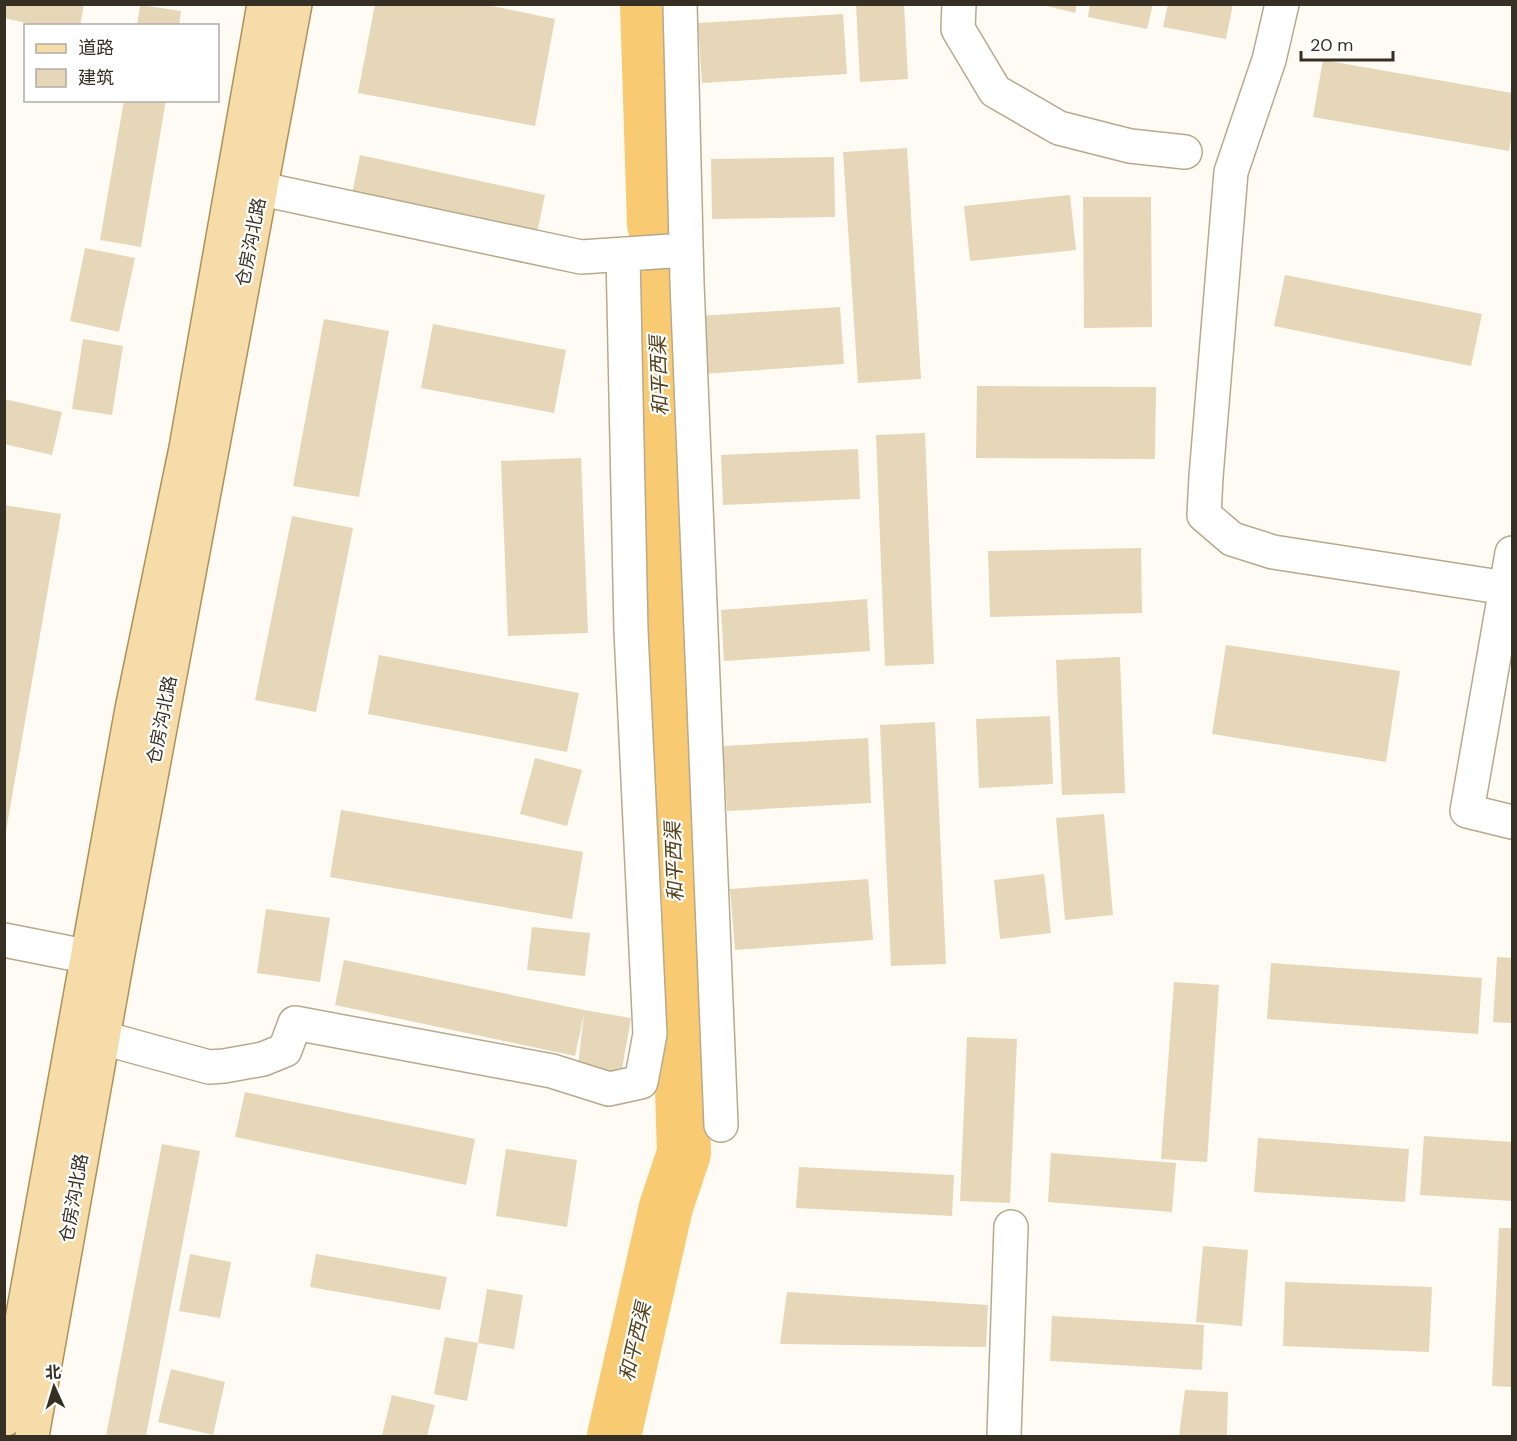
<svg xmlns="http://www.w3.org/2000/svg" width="1517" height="1441" viewBox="0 0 1517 1441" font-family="'DM Sans','Noto Sans SC',sans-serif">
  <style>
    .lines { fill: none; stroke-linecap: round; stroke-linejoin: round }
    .river { stroke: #f8ca71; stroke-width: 54 }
    .building { fill: #e7d7b9 }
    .minor-casing { stroke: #b9a98c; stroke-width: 36 }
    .major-casing { stroke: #af9055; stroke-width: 36 }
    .minor { stroke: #fff; stroke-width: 33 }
    .major { stroke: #f6dca9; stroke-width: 33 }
    .labels { text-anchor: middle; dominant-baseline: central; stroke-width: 4.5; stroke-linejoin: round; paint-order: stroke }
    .street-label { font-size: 18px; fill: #362f24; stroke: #fff }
    .water-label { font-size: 20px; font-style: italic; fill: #55421c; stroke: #fff }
  </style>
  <rect width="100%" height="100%" fill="#fefbf5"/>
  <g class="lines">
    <path class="river" d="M647,4l7,221
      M614,1436l52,-229 18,-54 -28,-874"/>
  </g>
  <path class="building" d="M4,4h80l-4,22h-41l-35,-8z
    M375,4h107l73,15 -20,107 -177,-33z
    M856,4h48l4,75 -48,3z
    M1039,4h38l-2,9z
    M1090,4h63l-6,25 -59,-12z
    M1168,4h65l-7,35 -63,-12z
    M140,5l41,6 -2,15h-42z
    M843,14l4,60 -145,9 -4,-60z
    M1323,60l189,33v40l-3,18 -196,-34z
    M124,100h42l-25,147 -41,-7z
    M907,148l14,231 -63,4 -15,-231z
    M360,155l185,40 -9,43 -185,-40z
    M834,157l1,60 -123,2 -1,-60z
    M1070,195l6,55 -106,11 -6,-55z
    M1083,197h68l1,130 -68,1z
    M85,248l50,10 -16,74 -49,-11z
    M1285,275l197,39 -11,52 -197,-40z
    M840,307l4,57 -142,10 -4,-58z
    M324,319l65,12 -30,166 -66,-11z
    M433,324l133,26 -12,63 -133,-25z
    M83,339l40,7 -11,69 -40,-6z
    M977,386l179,1 -1,72 -179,-1z
    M4,399l58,13 -10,43 -48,-11z
    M925,433l9,231 -49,2 -9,-231z
    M858,449l2,50 -137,6 -2,-50z
    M581,458l7,175 -80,3 -7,-175z
    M4,505l57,9 -55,317h-2z
    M292,516l61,12 -37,184 -61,-12z
    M1141,548l1,65 -152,4 -2,-66z
    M867,599l3,52 -146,10 -3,-51z
    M1226,645l174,26 -14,91 -174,-28z
    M379,655l200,38 -12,59 -199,-38z
    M1120,657l5,136 -63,2 -6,-135z
    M1050,716l3,68 -74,4 -3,-69z
    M935,722l11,242 -55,2 -11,-241z
    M868,738l3,65 -144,8 -4,-65z
    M535,758l47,12 -15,56 -47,-12z
    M341,810l242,42 -11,67 -242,-42z
    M1104,814l9,101 -48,5 -9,-102z
    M1044,874l7,59 -51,6 -6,-59z
    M868,879l5,61 -138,10 -5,-61z
    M266,909l64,9 -10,64 -63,-9z
    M532,927l58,6 -5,43 -58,-6z
    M1497,957l15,1v65l-19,-1z
    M344,960l240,50 47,8 -10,57 -43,-9 6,-52 -9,42 -240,-51z
    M1271,963l211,15 -4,56 -211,-15z
    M1174,982l45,3 -12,177 -46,-3z
    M967,1037l50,2 -7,164 -50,-2z
    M245,1092l230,47 -9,46 -231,-48z
    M1424,1136l88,6v59l-92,-6z
    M1258,1138l151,11 -4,53 -151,-10z
    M162,1144l38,7 -54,285h-40z
    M506,1149l71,11 -10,67 -71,-11z
    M1051,1153l125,10 -4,49 -124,-10z
    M799,1167l155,8 -2,41 -156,-8z
    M1499,1228h13v159l-20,-1z
    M1203,1246l45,4 -6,76 -46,-4z
    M190,1254l41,8 -11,56 -41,-7z
    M316,1254l131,23 -7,33 -130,-23z
    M1285,1282l147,5 -3,65 -146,-6z
    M487,1289l36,6 -9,54 -36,-6z
    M787,1292l201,13 -2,42 -206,-3z
    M1052,1316l152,9 -2,45 -152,-9z
    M445,1337l33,6 -11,58 -33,-7z
    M171,1369l54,13 -12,53 -55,-13z
    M1185,1390l43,2 -1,44h-48z
    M392,1395l43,10 -8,31h-38l-7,-1z"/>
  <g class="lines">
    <g class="minor-casing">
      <path id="minor" d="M680,4l7,279 34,842
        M959,4l-1,25 37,62 64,37 71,18 55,6
        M1282,4l-13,56 -38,112 -25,305 -2,38 28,24 41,13 233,36
        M233,183l348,74 105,-7
        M1512,553l-45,258 45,11
        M4,940l111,22
        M103,1038l106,29 15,-1 39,-7 22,-9 10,-27 257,48 57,18 32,-7 9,-48 -19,-403 -8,-377
        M1004,1436l7,-209"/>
    </g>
    <g class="major-casing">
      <path id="major" d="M4,1420l128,-711 54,-261 78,-444
        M32,1436l85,-477 178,-955"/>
    </g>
    <use href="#minor" class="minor"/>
    <use href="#major" class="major"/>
  </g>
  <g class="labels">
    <g class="street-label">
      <text transform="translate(251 242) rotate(-79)">仓房沟北路</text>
      <text transform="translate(162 720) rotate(-79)">仓房沟北路</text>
      <text transform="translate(74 1198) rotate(-80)">仓房沟北路</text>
    </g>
    <g class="water-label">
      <text transform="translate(659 376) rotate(-92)">和平西渠</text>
      <text transform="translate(674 862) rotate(-92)">和平西渠</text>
      <text transform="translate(635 1342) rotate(-77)">和平西渠</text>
    </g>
  </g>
  <rect width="1517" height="1441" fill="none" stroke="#362f24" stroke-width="12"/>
  <rect x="24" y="24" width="195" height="78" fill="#ffffff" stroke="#afaca7" stroke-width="1.5"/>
  <rect x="36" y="44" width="30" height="9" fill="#f6dca9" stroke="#afaca7" stroke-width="1.5"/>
  <text x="78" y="54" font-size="18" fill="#362f24">道路</text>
  <rect x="36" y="69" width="30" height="18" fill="#e7d7b9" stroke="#afaca7" stroke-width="1.5"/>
  <text x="78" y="84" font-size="18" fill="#362f24">建筑</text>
  <g transform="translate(54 1387) rotate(356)" stroke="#ffffff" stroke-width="4.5" paint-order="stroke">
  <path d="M0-4.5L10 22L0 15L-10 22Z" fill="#362f24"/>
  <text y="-9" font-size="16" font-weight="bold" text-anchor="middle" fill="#362f24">北</text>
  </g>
  <path d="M1301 51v9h92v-9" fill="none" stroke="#362f24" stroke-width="3"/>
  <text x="1310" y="51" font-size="18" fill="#362f24" stroke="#ffffff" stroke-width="4.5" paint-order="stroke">20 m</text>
</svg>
